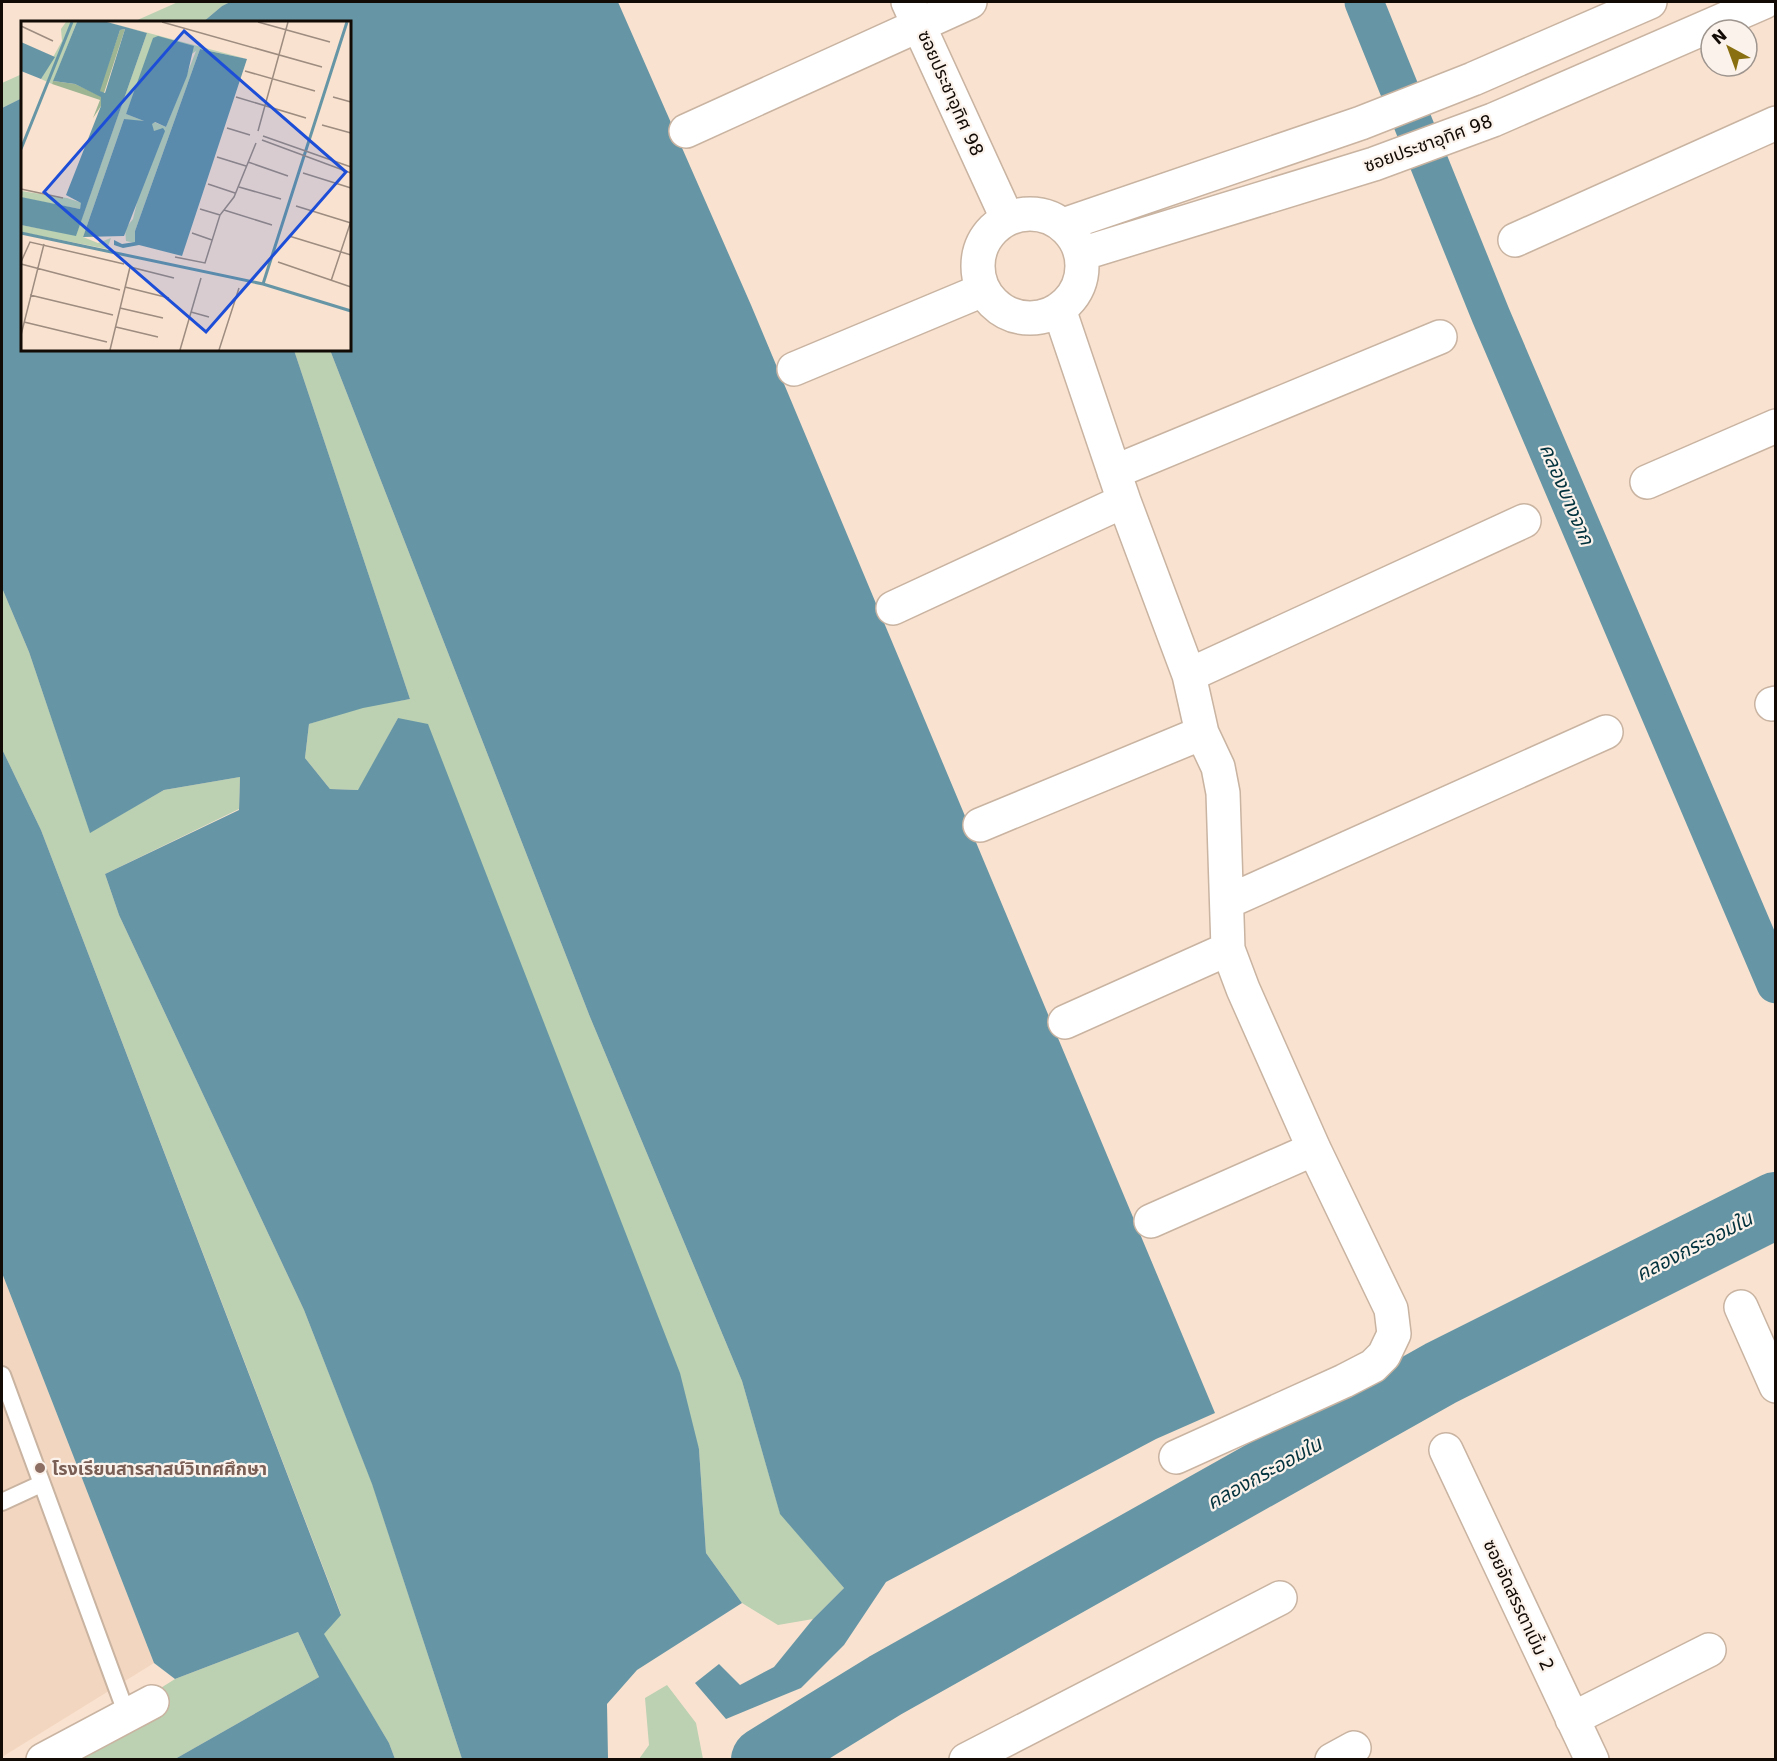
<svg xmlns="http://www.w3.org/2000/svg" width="1777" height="1761" viewBox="0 0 1777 1761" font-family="'DejaVu Sans','Noto Sans Thai',sans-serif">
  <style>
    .built { fill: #f3d6bf }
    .green { fill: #bbd1b2 }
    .water { fill: #6696a5 }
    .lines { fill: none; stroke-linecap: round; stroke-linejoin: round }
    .canal { stroke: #6696a5; stroke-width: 39 }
    .river { stroke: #6696a5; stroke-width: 66 }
    .lane-casing { stroke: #c9b3a1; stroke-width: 20 }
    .street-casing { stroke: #c9b3a1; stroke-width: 36 }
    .lane { stroke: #fff; stroke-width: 16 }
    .street { stroke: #fff; stroke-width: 33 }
    .education-dot { fill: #8d6e63; stroke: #fbf2eb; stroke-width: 2 }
    .labels { text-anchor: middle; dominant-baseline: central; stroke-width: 4.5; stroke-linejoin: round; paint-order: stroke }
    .street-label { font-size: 18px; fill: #120a05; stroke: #fbf2eb }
    .education-label { font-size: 18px; font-weight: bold; fill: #785e54; stroke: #fbf2eb; text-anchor: start }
    .water-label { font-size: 20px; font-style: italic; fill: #02323d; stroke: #fbf2eb }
    .inset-river { fill: none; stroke: #6696a5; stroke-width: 3 }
    .inset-road { fill: none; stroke: #9d8c7f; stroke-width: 1.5 }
    .view { fill: #1d4ed8; fill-opacity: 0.15; stroke: #1d4ed8; stroke-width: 3 }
    .inset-edge { fill: none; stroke: #120a05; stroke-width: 3 }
  </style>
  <rect width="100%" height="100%" fill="#f9e2d0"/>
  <path class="built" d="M2,1273l152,390 -152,94z"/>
  <path class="green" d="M178,2h52l-8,4 -19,16h-70z
    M22,74v24l-20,10v-25z
    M294,350h36l260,667 152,364 38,132 64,75 -31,31 -35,6 -36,-22 -36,-50 -7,-104 -301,-731 -39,72 -29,-1 -25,-31 4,-34 54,-17 47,-8z
    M2,588l27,64 61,180 74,-42 76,-13 -1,32 -134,65 14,41 185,395 68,173 90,276h-67l-6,-16 -66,-109 18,-20 -300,-784 -39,-81z
    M298,1632l21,45 -144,82 -128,1 128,-81z
    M667,1685l29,38 7,36h-64l10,-14 -4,-47z"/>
  <path class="water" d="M230,2h388l133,303 464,1108 -59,26 -270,143 -42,63 -43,43 -75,31 -31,-36 24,-19 21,21 34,-18 39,-48 31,-31 -64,-74 -38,-133 -152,-364 -260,-667h20v-328h-147l19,-16z
    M22,98v252h272l116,349 -47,9 -54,16 -4,34 25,31 28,1 40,-72 30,6 252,649 19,76 7,104 36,50 -105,67 -30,34 1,54 -2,1h-144l-90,-275 -68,-174 -185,-395 -14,-41 134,-64 1,-33 -76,13 -74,43 -61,-181 -27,-64v-480z
    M2,749l39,81 300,785 -17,19 65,109 6,16h-220l144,-82 -21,-45 -123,47 -21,-16 -152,-390z"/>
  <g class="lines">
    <path class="canal" d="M1364,2l127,314 285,668"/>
    <path class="river" d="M764,1760l122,-75 555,-312 335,-168"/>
    <g class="lane-casing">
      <path id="lane" d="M2,1375l125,340
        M2,1502l39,-18"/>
    </g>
    <g class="street-casing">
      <path id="street" d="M908,2l99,216
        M686,131l284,-129
        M978 266a52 52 0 1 1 104 0a52 52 0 1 1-104 0Z
        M1063,225l298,-102 112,-44 177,-77
        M1515,240l261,-117
        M1081,254l293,-90 119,-44 271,-118
        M1059,309l65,192 65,174 13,58 16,34 5,26 5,156 15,40 71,160 77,160 3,25 -10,21 -11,11 -29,15 -168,76
        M794,369l189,-79
        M1114,472l326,-135
        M1647,482l129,-56
        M893,608l231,-107
        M1189,675l335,-154
        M1772,704l4,-1
        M980,825l222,-92
        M1227,902l379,-170
        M1065,1022l163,-73
        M1151,1221l163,-72
        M1741,1307l35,79
        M1446,1450l146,310
        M1572,1719l137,-69
        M43,1760l109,-58
        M966,1760l314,-162
        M1332,1760l22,-12"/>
    </g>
    <use href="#lane" class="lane"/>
    <use href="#street" class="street"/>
  </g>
  <circle class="education-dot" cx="40" cy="1468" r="6"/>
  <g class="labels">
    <g class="street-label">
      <text transform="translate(951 93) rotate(66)">ซอยประชาอุทิศ 98</text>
      <text transform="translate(1428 143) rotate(-20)">ซอยประชาอุทิศ 98</text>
      <text transform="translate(1519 1605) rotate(65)">ซอยจัดสรรตาเบิ้ม 2</text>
    </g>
    <g class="education-label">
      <text x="52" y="1468">โรงเรียนสารสาสน์วิเทศศึกษา</text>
    </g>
    <g class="water-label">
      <text transform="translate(1567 494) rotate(67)">คลองบางจาก</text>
      <text transform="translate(1694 1246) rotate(-27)">คลองกระออมใน</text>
      <text transform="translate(1264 1473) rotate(-29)">คลองกระออมใน</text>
    </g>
  </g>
  <g transform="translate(21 21)">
    <rect width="330" height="330" fill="#f9e2d0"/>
    <path d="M45,1h11l-25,62 -11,-5 21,-38 -1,-12zM86,1l140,37 -47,-10 -65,182v12l-9,-2 -1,-12 8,-10 21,-87 -3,-8 3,-2 12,5 30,-76 -61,42 -9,21 18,7 -3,3 -17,-5 -41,118 15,6 13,-5 -4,11 -86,-17v-7l55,10 71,-202zM0,170l46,7 15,5 -2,6 -57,-11z" fill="#bbd1b2"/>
    <path d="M104,8l-21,64 -5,-2 21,-61zM32,60l22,3 26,12v10l-8,12 7,-18 -48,-16z" fill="#9db593"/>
    <path d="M56,1h30l40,11 -71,203 -55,-11v-28l59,12 1,-6 -15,-8 35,-89v-9l-26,-13 -22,-3zM104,8l-20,64 -5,-2 20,-61zM137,15l36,10 -7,30 -21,51 -11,-5 -3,2 2,7 9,-3 2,3 -41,105 -41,1 41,-118 20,2 -18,-7 27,-76zM0,21l34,15 -14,22 -20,-8zM179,28l47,10 -65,197 -43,-11 -16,3 -9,-3v-5l8,4 13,-2v-11z" fill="#6696a5" fill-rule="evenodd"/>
    <path class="inset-river" d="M0,128l51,-127M0,212l242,51 88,27M242,263l84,-262"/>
    <path class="inset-road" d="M141,1l160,45M237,1l72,20M0,5l32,15M224,50l70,20M215,76l70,21M312,76l18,5M301,104l29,8M206,107l23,7M237,110l30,-109M242,115l88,31M241,119l89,33M196,136l29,9M227,141l40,14M282,152l48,15M187,163l27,9M218,166l42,12M0,168l42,9M275,185l55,17M179,188l20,6M203,189l48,15M171,212l20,7M268,215l62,19M154,236l30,6 15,-48 14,-18 22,-54M0,241l9,-20 94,22M257,241l73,25M0,243l99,26M310,260l20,-60M104,266l44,11M9,274l83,20M99,287l43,10M170,291l18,5M3,301l83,20M95,306l42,10M0,314l23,-91M89,329l20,-83 44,11M159,329l21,-72M198,329l20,-62"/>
    <path class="view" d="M163,10l162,141 -140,160 -162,-140z"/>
    <rect width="330" height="330" class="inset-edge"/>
  </g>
  <rect width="1777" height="1761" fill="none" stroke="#120a05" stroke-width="6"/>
  <g transform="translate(1729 48) rotate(319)"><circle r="28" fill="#fbf2eb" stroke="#9e958f" stroke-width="1.5"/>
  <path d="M0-4.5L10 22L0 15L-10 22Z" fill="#896f10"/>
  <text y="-9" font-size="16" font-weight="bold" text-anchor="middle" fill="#120a05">N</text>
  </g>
</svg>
